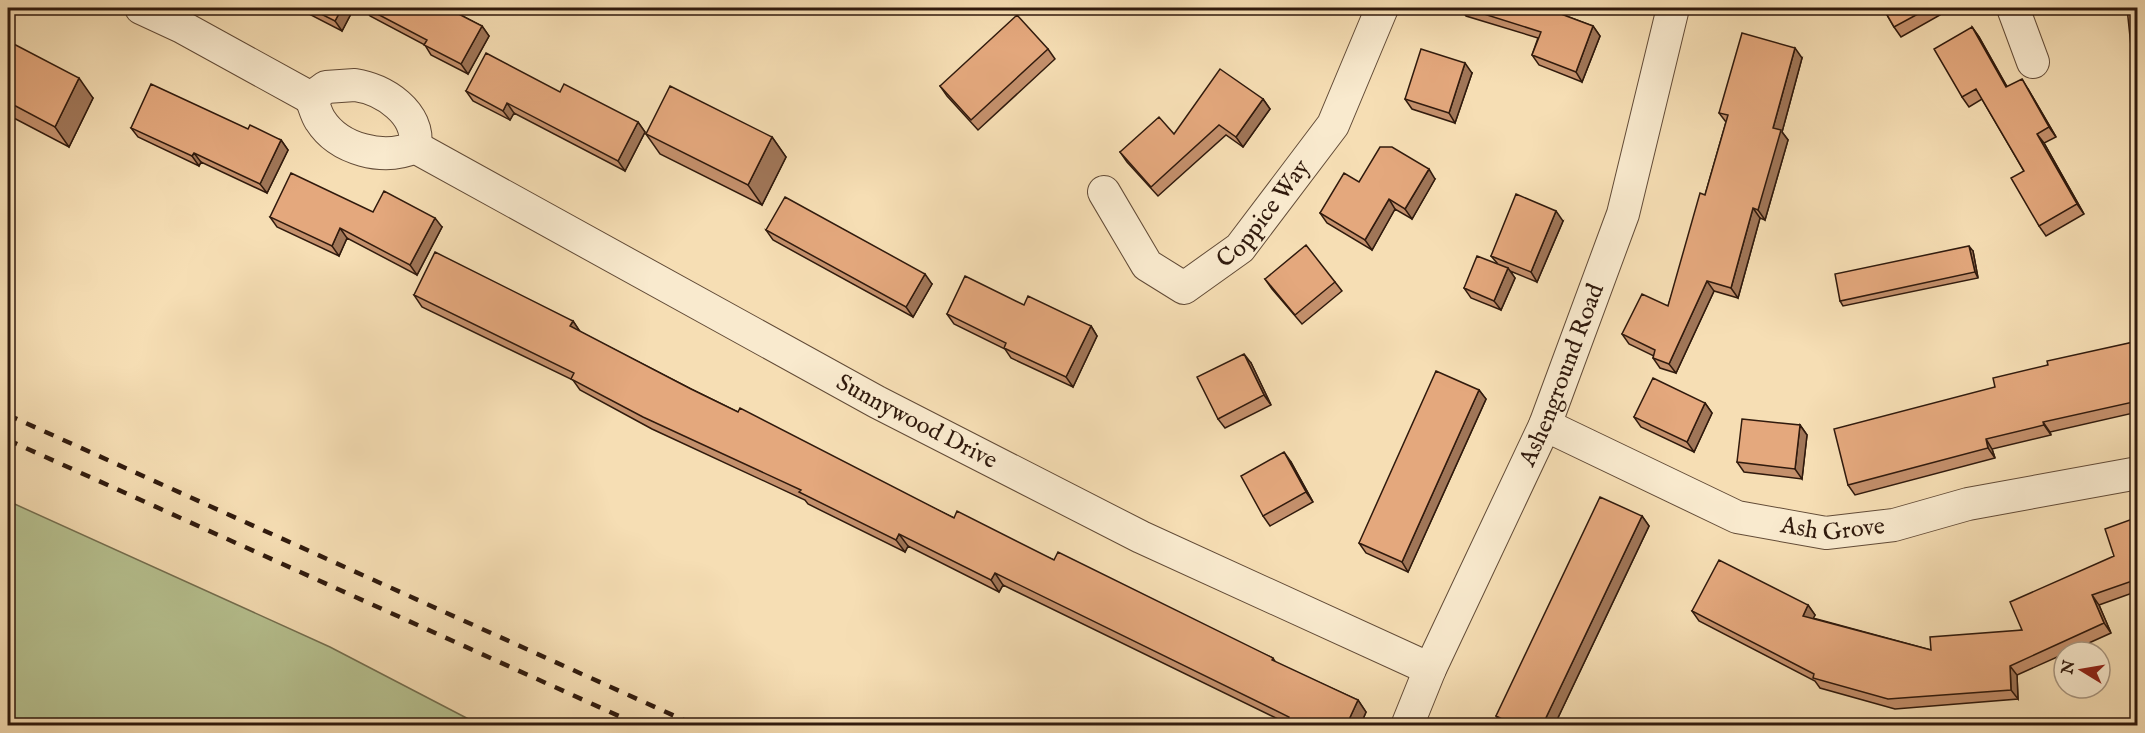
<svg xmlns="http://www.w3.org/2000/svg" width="2145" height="733" viewBox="0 0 2145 733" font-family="'IM FELL English',serif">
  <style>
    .green { fill: #b7c291; stroke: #746e4f; stroke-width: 1.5 }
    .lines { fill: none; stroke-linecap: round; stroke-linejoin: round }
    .minor-casing { stroke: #624b37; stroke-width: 34 }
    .minor { stroke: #f9eace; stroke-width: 32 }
    .rail { stroke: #301a0d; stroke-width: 4.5; stroke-dasharray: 10 10; stroke-linecap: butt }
    .wall { fill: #c4906c; stroke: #301a0d; stroke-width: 1.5 }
    .shaded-wall { fill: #a07658; stroke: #301a0d; stroke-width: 1.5 }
    .building { fill: #e4a87d; stroke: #301a0d; stroke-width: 1.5 }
    .labels { text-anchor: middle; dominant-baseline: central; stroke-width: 5; stroke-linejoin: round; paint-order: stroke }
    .street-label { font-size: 24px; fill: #301a0d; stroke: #f9eace }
  </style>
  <rect width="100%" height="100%" fill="#f6deb4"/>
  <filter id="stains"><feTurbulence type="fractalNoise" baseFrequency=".00333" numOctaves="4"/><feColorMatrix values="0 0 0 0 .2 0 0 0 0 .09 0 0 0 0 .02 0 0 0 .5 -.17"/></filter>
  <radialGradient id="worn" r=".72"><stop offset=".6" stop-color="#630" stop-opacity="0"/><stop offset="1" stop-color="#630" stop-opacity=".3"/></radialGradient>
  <path class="green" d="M8,501l322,146 150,78h-472z"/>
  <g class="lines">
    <g class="minor-casing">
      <g id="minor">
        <path d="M141,8l41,19 129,71"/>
        <path d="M2013,8l20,54"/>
        <path d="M355,85c28,4 66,28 60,62 -31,14 -76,3 -95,-27 -4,-6 -6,-15 -9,-22l15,-11z"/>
        <path id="s1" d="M415,147l462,255 264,135 289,132"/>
        <path id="s2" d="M1104,192l43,73 37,23 56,-40 93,-123 49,-117"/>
        <path id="s3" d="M1545,425l192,92 89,16 68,-8 74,-21 170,-31"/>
        <path id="s4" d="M1407,726l23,-57 115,-244 78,-211 50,-206"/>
      </g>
    </g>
    <use href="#minor" class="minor"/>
    <path class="rail" d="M8,415l689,311
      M8,440l633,286"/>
  </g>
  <path class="wall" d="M302,8h52l-12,23 -37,-19z
    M364,8h83l35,18 7,10 -21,38 -37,-19 -6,-10 -55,-29z
    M822,8h12l-2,4z
    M1460,8h85l48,18 7,10 -18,46 -43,-17 -7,-10 6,-17 -72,-22z
    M1883,8h52l5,7 -39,22 -7,-10z
    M1972,27l7,10 28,50 21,2 28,48 -12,6 40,71 -38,22 -7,-10 -15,-55 -42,-72 -13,8 -7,-10z
    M8,41l85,57 -24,49 -61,-32z
    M1048,49l7,10 -77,71 -31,-34 -7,-10z
    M1802,58l-20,74 6,8 -23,80 -5,-2 -22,80 -24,-7 -38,82 -16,-5 -7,-10 1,-2 -25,-12 -7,-10 46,-28 37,-111 21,-73 -7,-9z
    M1472,73l-17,50 -43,-14 -7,-10z
    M466,91l94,1 78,30 7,10 -20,39 -111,-58 -4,7 -37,-19z
    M1263,99l7,10 -27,38 -17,-12 -68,61 -31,-34 -7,-10 54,-18z
    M131,128l117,1 33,11 7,10 -21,43 -66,-31 -2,4 -61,-29z
    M646,134l126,3 14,20 -24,48 -102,-51z
    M1435,179l-23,40 -17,-10 -23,41 -45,-27 -7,-10 39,-31z
    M270,217l172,10 -25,48 -70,-37 -8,18 -62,-29z
    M1563,221l-26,61 -27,-11 5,7 -14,32 -30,-12 -7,-10 33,-25 -6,-7z
    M766,230l166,54 -19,33 -140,-77z
    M1973,251l5,27 -135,28 -3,-5z
    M1265,279l70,3 7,9 -40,33 -30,-35z
    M414,295l159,26 7,11 111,57 263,129 100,42 219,98 3,5 82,37 8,12 -6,14h-75l1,-3 -283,-138 -4,7 -91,-46 -3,6 -97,-48 -3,-4 -153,-71 -72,-39 -7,-10 -151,-73z
    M1024,305l67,21 6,10 -24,51 -62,-29 -6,-9 -51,-25 -7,-10z
    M2138,341v71l-88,20 1,3 -59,14 3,9 -140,37 -7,-10 147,-98 53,-22z
    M1251,363l20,42 -46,23 -7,-9z
    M1479,390l7,9 -78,173 -42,-19 -7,-10z
    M1705,403l7,10 -18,39 -53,-25 -7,-10z
    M1800,425l7,10 -5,44 -58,-7 -7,-10z
    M1291,462l22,40 -43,24 -7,-10z
    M1642,516l7,10 -95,200h-51l-7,-10z
    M2138,517v74l-39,14 12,28 -42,19h-5v2l-47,21 1,24 -123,10 -75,-21 -5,-7 -116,-60 -7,-10 116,-6 7,10 -2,3 118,32 91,-20 92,-74z"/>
  <path class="shaded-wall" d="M342,8h12l-12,23 -7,-10z
    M482,26l7,10 -21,38 -7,-10z
    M1593,26l7,10 -18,46 -6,-10z
    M1972,27l7,10 34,60 -7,-10z
    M1795,48l7,10 -20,74 6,8 -23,80 -7,-10 15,-82z
    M1465,63l7,10 -17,50 -6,-10z
    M79,78l14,20 -24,49 -14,-20z
    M2022,79l6,10 28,48 -7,-10z
    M1263,99l7,10 -27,38 -7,-10z
    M507,103l7,10 -4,7 -7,-9z
    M638,122l7,10 -20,39 -7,-10z
    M2037,134l7,9 40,71 -7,-10z
    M772,137l14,20 -24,48 -14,-20z
    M281,140l7,10 -21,43 -7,-9z
    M194,153l7,9 -2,4 -7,-10z
    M1429,169l6,10 -23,40 -7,-10z
    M1389,199l6,10 -23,41 -7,-10z
    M1753,208l7,10 -22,80 -7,-10z
    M1556,211l7,10 -26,61 -6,-10z
    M435,218l7,9 -25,48 -7,-10z
    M340,228l7,10 -8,18 -7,-10z
    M1969,246l4,5 5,27 -3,-6z
    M1508,268l7,10 -14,32 -7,-9z
    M925,274l7,10 -19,33 -7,-10z
    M1707,281l7,10 -38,82 -7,-9z
    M573,321l8,12 -11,-7z
    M1091,326l6,10 -24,51 -7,-10z
    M1244,354l7,9 20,42 -7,-10z
    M1479,390l7,9 -78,173 -6,-10z
    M1705,403l7,10 -18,39 -7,-10z
    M2043,422l7,10 1,3 -7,-10z
    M1800,425l7,10 -5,44 -7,-10z
    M1986,439l6,10 3,9 -7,-10z
    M1284,452l7,10 22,40 -7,-10z
    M1642,516l7,10 -95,200h-12z
    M899,534l9,12 -3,6 -9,-12z
    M995,573l8,12 -4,7 -8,-12z
    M2092,595l7,10 12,28 -7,-10z
    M1808,605l7,10 -5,10 -7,-9z
    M2010,666l7,9 1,24 -7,-9z
    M1358,700l8,12 -6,14h-14z"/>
  <path class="building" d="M309,8h33l-7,13z
    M366,8h81l35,18 -21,38 -37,-19 3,-5z
    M1465,8h80l48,18 -17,46 -44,-17 9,-23z
    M1883,8h46l-35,19z
    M2127,8h11v85l-2,1z
    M1017,15l31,34 -77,71 -31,-34z
    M1972,27l34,60 16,-8 27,48 -12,7 40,70 -38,22 -28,-48 13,-7 -48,-82 -14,8 -28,-48z
    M1742,33l53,15 -22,80 8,2 -23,80 -5,-2 -22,80 -24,-7 -38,83 -16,-6 2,-8 -33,-16 20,-40 26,12 32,-113 5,2 23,-80 -9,-2z
    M8,41l71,37 -24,49 -47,-25z
    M1421,49l44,14 -16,50 -44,-14z
    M486,53l74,39 4,-8 74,38 -20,39 -111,-58 -4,8 -37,-20z
    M1220,69l43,30 -27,38 -17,-12 -68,62 -31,-35 39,-35 15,17z
    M151,84l97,45 2,-4 31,15 -21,44 -66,-31 -2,3 -61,-28z
    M670,86l102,51 -24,48 -102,-51z
    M1380,147h12l37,22 -24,40 -16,-10 -24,41 -45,-27 24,-40 15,9z
    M291,173l82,39 11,-21 51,27 -25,47 -70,-37 -8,18 -62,-29z
    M1516,194l40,17 -25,61 -40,-16z
    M785,197l140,77 -19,33 -140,-77z
    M1306,245l29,37 -40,33 -30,-36z
    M1969,246l6,26 -135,29 -5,-27z
    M435,252l138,69 -3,5 121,63 47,23 2,-4 214,110 3,-7 97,49 4,-8 215,106 -1,2 86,40 -12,26h-61l4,-9 -294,-144 -4,7 -92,-46 -3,6 -97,-48 2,-2 -158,-73 -72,-38 3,-6 -160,-78z
    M1477,256l31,12 -14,33 -30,-13z
    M965,276l59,29 4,-9 63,30 -25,51 -62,-29 2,-5 -59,-29z
    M2138,341v60l-95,21 1,3 -58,14 2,9 -140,37 -14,-56 161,-42 -2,-9 55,-13 -1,-4z
    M1244,354l20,41 -46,24 -21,-42z
    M1436,371l43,19 -77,172 -43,-19z
    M1653,378l52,25 -18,39 -53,-25z
    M1742,419l58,6 -5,44 -58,-7z
    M1284,452l22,40 -43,24 -22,-40z
    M1600,497l42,19 -100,210h-26l-20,-10z
    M2138,517v62l-46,16 12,28 -94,43 1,24 -123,9 -75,-21 1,-4 -122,-63 27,-51 89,45 -5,11 128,34 -1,-13 92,-7 -12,-28 104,-46 -9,-27z"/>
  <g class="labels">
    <g class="street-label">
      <text stroke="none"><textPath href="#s2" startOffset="238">Coppice Way</textPath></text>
      <text stroke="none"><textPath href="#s4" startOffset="384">Ashenground Road</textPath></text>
      <text stroke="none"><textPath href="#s1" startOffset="572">Sunnywood Drive</textPath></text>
      <text stroke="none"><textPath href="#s3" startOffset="310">Ash Grove</textPath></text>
    </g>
  </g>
  <rect width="2145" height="733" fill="none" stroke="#f6deb4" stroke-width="30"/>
  <rect x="9" y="9" width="2127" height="715" fill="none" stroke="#301a0d" stroke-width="3"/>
  <rect x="15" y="15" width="2115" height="703" fill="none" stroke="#301a0d" stroke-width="1.5"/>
  <g transform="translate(2082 670) rotate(281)"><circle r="28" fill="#f9eace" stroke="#a99781" stroke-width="1.5"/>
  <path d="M0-4.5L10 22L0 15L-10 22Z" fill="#8f2418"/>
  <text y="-9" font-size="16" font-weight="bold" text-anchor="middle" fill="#301a0d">N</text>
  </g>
  <rect width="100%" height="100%" filter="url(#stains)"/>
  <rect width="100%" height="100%" fill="url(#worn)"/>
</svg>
